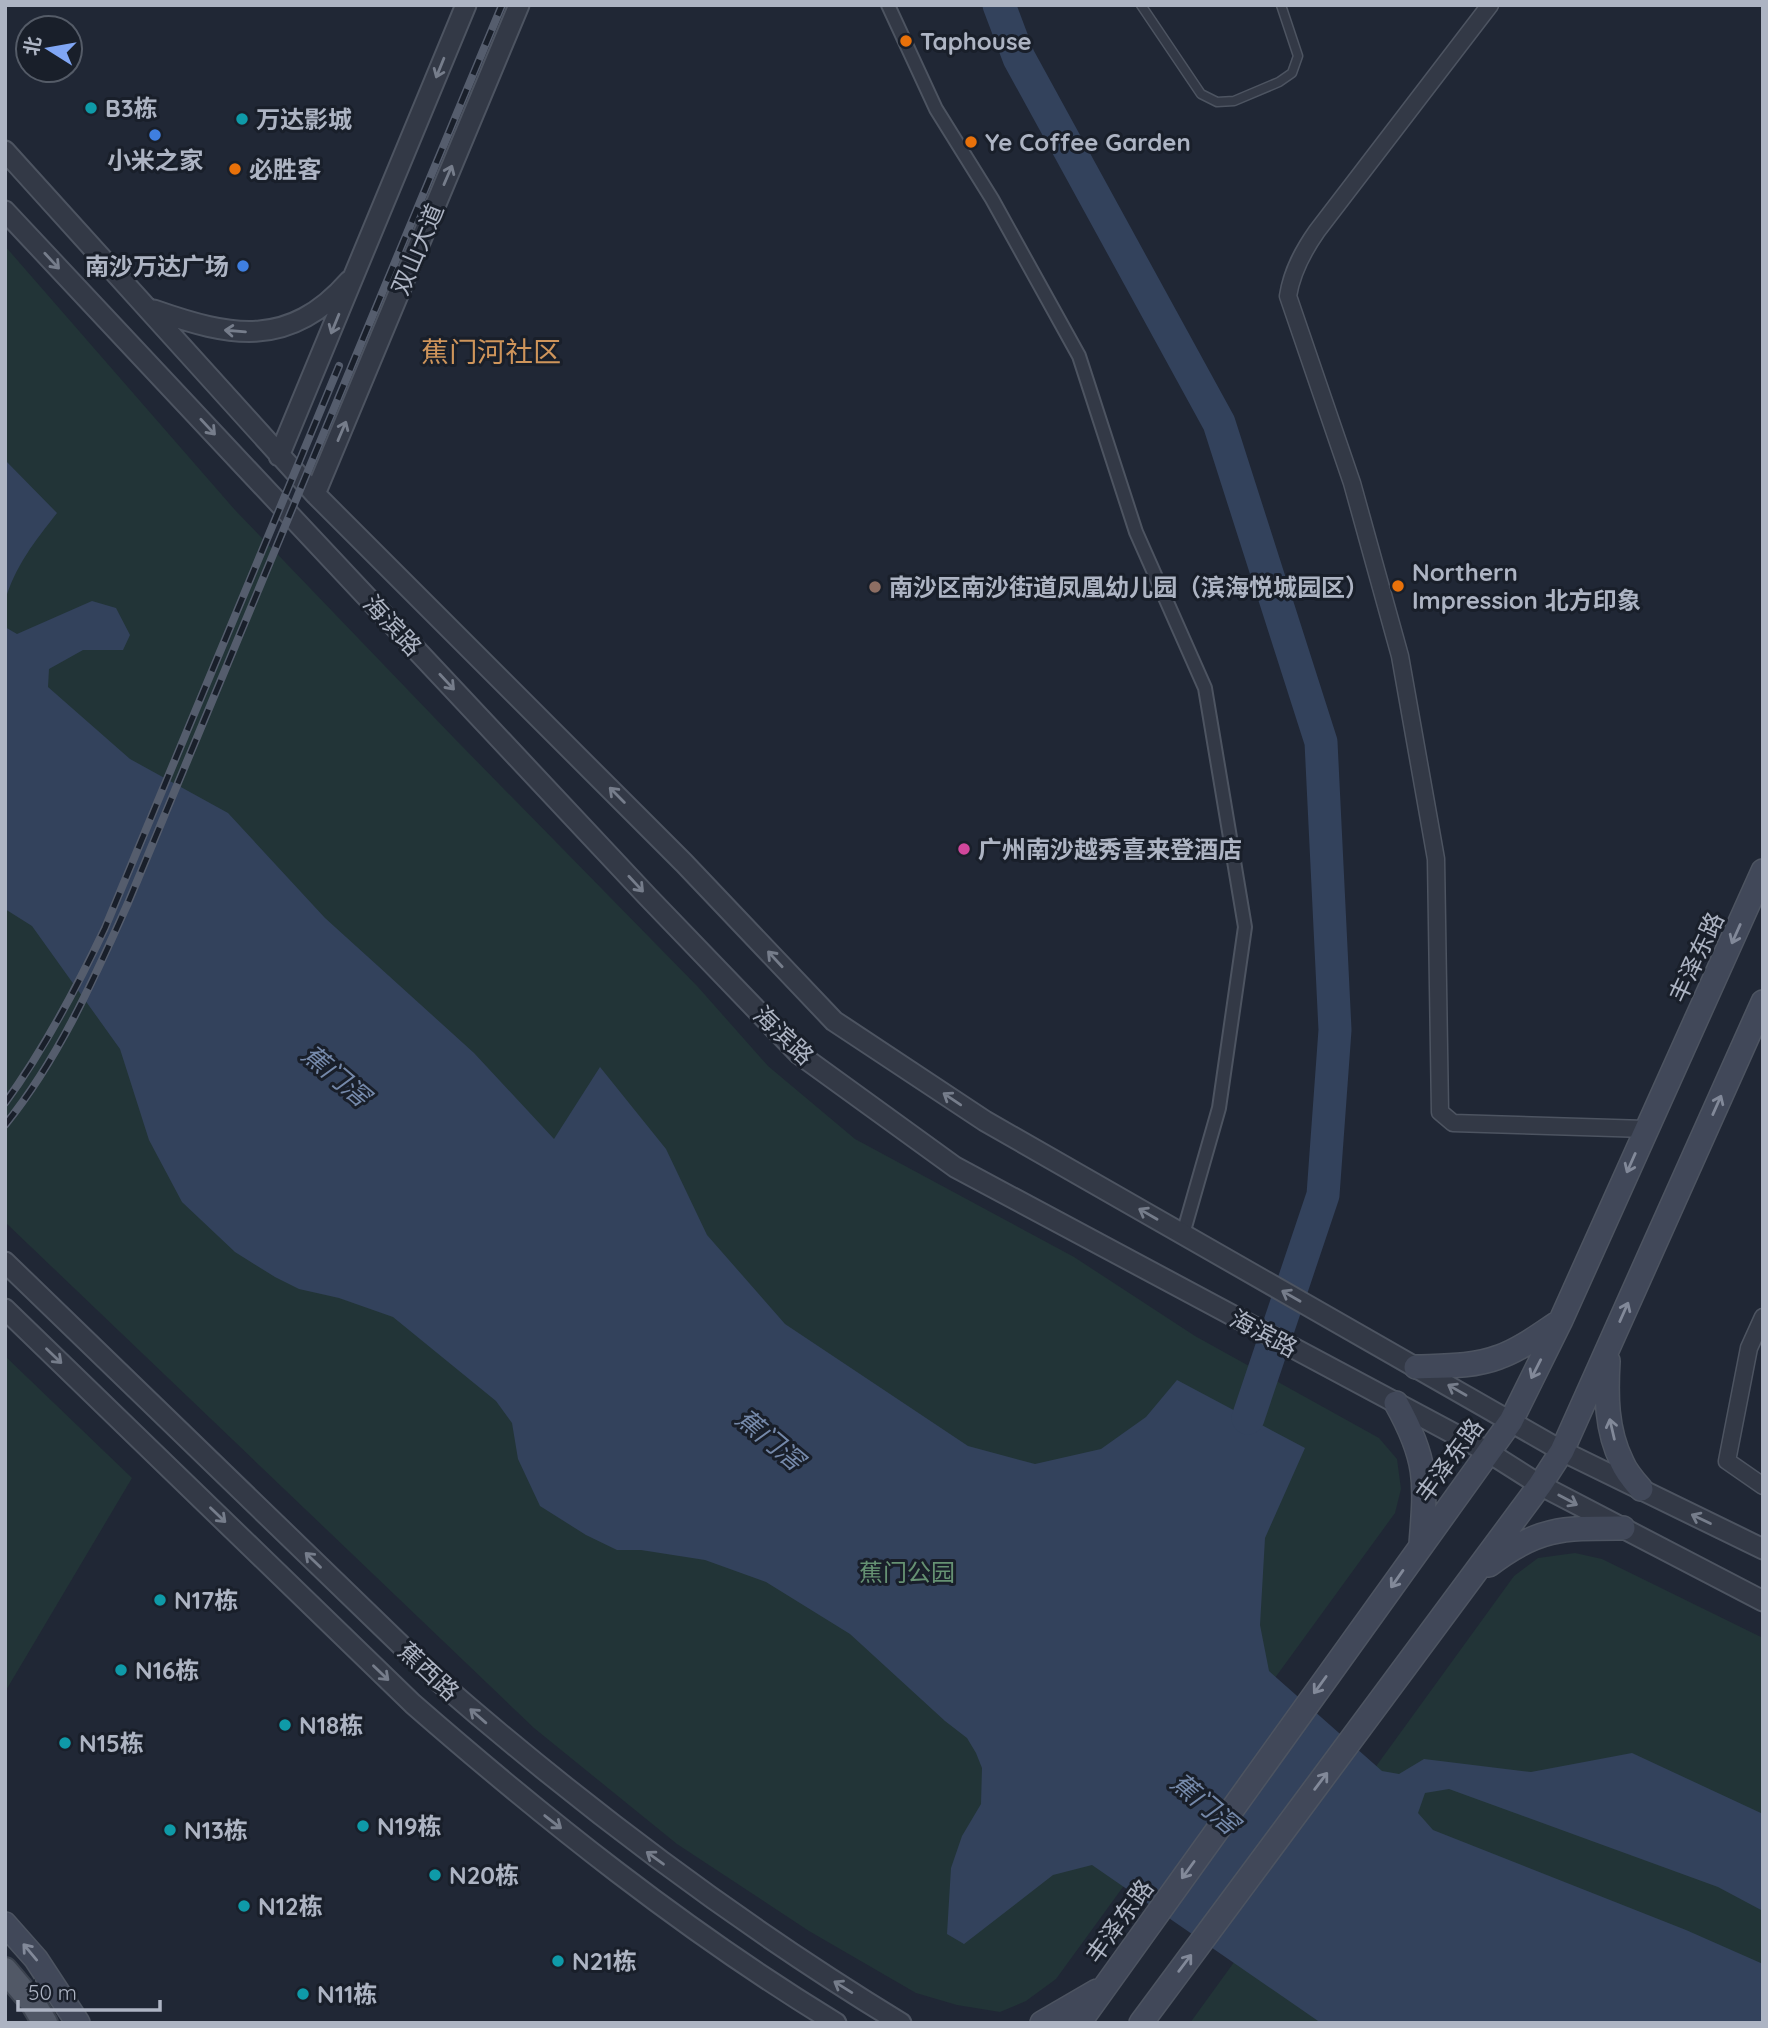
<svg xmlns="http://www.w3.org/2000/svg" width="1768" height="2028" viewBox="0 0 1768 2028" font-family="Quicksand,'Noto Sans SC',sans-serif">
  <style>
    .green { fill: #223437 }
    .water { fill: #33425c }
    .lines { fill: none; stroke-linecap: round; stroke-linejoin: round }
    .river { stroke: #33425c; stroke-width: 33 }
    .service-casing { stroke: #4d5461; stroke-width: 11 }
    .pedestrian-casing { stroke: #4d5461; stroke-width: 16 }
    .minor-casing { stroke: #4d5461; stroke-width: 19 }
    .tertiary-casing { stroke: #4d5461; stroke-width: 23 }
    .secondary-casing { stroke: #4d5461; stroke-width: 26 }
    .primary-casing { stroke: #3c434f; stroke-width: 28 }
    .service { stroke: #333946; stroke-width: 8 }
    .pedestrian { stroke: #333946; stroke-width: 12 }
    .minor { stroke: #333946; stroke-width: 16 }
    .tertiary { stroke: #333946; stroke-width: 19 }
    .secondary { stroke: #414859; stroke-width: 23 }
    .primary { stroke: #515866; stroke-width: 24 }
    .rail-casing { stroke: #555d6d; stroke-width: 8 }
    .rail { stroke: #191f2a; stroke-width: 5; stroke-dasharray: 16; stroke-linecap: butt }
    .oneway { stroke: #767d8b }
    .oneway2 { stroke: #828999 }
    .food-dot { fill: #e8710a; stroke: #191f2a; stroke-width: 2.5 }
    .culture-dot { fill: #0f9aa8; stroke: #191f2a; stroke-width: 2.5 }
    .shop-dot { fill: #3f7fe0; stroke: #191f2a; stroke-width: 2.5 }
    .education-dot { fill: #8d6e63; stroke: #191f2a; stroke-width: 2.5 }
    .hotel-dot { fill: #d1479c; stroke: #191f2a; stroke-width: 2.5 }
    .labels { text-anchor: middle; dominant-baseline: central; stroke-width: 6; stroke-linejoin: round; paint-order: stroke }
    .poi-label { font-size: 24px; font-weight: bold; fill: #adb4c3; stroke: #191f2a; text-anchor: start }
    .street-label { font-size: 24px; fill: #adb4c3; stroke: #191f2a }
    .park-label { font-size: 24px; fill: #669273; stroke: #191f2a }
    .water-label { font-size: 26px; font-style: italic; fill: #7589aa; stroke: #191f2a }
    .quarter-label { font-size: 28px; fill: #cf955b; stroke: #191f2a }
  </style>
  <rect width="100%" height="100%" fill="#202735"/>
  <path class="green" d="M5,246l230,264 220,229 243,248 70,79 87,73 219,118 121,79 184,102 18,21 4,30 -6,24 -339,466 -30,22 -26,11 -43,-7 -41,-12 -107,-62 -132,-87 -143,-116 -529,-506z
    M5,1356l127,122 -127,214z
    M1575,1553l27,6 161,79v385h-573l324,-447 24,-18z"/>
  <path class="water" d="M5,460l52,53c-22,28 -42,53 -52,88z
    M92,601l24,7 14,27 -7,15h-40l-34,19 -1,18 82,72 98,54 97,105 149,135 80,86 46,-72 66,82 41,86 78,89 183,122 67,18 66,-15 45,-32 31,-37 128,68 -40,90 -5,87 9,46 113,100 17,3 25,-15 107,13 101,-19 131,61v97l-45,-24 -269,-98 -24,4 -7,20 15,17 253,100 77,34v59h-442l-229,-158 -39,10 -89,69 -17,-10 4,-66 11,-32 19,-32 1,-36 -6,-15 -9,-15 -22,-17 -95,-87 -84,-52 -61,-22 -64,-10h-24l-31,-15 -46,-29 -22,-47 -6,-36 -16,-22 -103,-84 -54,-19 -40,-9 -24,-12 -40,-25 -53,-50 -33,-62 -29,-91 -88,-123 -27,-17v-282l12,7z"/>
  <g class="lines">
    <path class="river" d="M999,5l20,53 200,365 102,319 14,288 -12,165 -75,223"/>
    <g class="service-casing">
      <path id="service" d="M1141,5l60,89 16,8 17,-1 45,-19 13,-9 6,-17 -17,-51"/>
    </g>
    <g class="pedestrian-casing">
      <path id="pedestrian" d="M888,5l48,104 56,90 87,157 57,176 69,156 40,239 -26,181 -36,126"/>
    </g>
    <g class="minor-casing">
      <path id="minor" d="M1490,5l-173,226c-14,20 -25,40 -29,65l64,187 48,173 36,203 4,253 13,11 193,6
        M1763,1317l-14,31 -22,113 36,25"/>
    </g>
    <g class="tertiary-casing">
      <path id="tertiary" d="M5,151l310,343 369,369 150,158 151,100 577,330 201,98
        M5,211l642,685 152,158 156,113 533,285 52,33 223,116
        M154,310c77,27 135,39 195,-29
        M279,456l187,-451
        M315,494l204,-489
        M5,1262l431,417c146,127 299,243 465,344
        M5,1309l408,395c133,116 272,227 423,319"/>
    </g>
    <g class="secondary-casing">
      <path id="secondary" d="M1608,1361c-2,34 -2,69 14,101 4,10 12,19 19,27
        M1416,1367c27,-1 57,0 83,-10 20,-7 39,-21 57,-33
        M1396,1403c32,57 30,79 25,141
        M1489,1565c49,-38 75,-37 134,-37
        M5,1924l31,35 42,64
        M1042,2023l55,-32
        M1079,2023l432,-602 50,-101 202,-449
        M1141,2023l399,-538 22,-34 201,-449"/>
    </g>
    <g class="primary-casing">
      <path id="primary" d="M5,1970l28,33 12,20"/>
    </g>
    <use href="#service" class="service"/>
    <use href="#pedestrian" class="pedestrian"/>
    <use href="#minor" class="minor"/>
    <use href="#tertiary" class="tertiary"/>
    <use href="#secondary" class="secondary"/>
    <use href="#primary" class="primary"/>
    <g class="rail-casing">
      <path id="rail" d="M5,1103c40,-55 71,-114 100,-175l234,-562
        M5,1125c54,-67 88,-144 123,-222l374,-898"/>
    </g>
    <use href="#rail" class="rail"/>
  </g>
  <defs><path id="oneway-shaft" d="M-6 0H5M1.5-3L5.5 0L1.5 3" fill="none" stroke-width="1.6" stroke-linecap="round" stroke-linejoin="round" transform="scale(1.75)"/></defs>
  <g class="oneway">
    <use href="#oneway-shaft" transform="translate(440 68) rotate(112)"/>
    <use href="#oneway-shaft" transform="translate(448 175) rotate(-67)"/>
    <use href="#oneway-shaft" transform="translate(52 261) rotate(47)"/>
    <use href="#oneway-shaft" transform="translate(335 324) rotate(112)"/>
    <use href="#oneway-shaft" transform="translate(235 331) rotate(-175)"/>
    <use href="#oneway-shaft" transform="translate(208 427) rotate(47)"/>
    <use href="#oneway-shaft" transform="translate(342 431) rotate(-67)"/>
    <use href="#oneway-shaft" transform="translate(447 682) rotate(47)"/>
    <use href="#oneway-shaft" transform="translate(617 795) rotate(-135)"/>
    <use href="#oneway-shaft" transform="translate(636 884) rotate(47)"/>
    <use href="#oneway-shaft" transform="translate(775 959) rotate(-133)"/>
    <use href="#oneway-shaft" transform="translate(952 1099) rotate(-146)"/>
    <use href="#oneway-shaft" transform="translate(1148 1214) rotate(-150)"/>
    <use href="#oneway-shaft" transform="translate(1291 1296) rotate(-150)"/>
    <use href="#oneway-shaft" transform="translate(54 1356) rotate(44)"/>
    <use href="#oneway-shaft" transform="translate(1457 1390) rotate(-150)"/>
    <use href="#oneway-shaft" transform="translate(1568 1500) rotate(28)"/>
    <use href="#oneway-shaft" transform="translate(218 1515) rotate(44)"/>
    <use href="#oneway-shaft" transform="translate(1701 1519) rotate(-154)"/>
    <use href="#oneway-shaft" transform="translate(313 1560) rotate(-136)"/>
    <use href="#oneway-shaft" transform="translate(381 1673) rotate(44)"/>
    <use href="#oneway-shaft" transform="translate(478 1716) rotate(-139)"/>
    <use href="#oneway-shaft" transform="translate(553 1822) rotate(38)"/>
    <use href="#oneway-shaft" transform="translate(655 1858) rotate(-144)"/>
    <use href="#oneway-shaft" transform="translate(843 1987) rotate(-148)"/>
  </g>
  <g class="oneway2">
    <use href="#oneway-shaft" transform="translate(1736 934) rotate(114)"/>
    <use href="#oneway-shaft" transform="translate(1717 1105) rotate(-66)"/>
    <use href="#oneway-shaft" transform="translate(1631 1163) rotate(114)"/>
    <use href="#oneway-shaft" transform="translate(1624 1312) rotate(-66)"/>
    <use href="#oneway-shaft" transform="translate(1536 1369) rotate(117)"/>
    <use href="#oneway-shaft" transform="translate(1612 1429) rotate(-103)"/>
    <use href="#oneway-shaft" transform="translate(1397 1579) rotate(125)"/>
    <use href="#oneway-shaft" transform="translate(1320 1685) rotate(126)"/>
    <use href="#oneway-shaft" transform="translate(1321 1781) rotate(-53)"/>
    <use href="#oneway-shaft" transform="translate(1188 1870) rotate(126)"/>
    <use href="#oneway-shaft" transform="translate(30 1952) rotate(-130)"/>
    <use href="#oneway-shaft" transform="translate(1185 1963) rotate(-53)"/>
  </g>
  <g class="food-dot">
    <circle cx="906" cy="41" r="7"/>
    <circle cx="971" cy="142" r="7"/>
    <circle cx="235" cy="169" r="7"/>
    <circle cx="1398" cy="586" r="7"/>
  </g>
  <g class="culture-dot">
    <circle cx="91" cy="108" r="7"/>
    <circle cx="242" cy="119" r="7"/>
    <circle cx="160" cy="1600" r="7"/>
    <circle cx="121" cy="1670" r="7"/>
    <circle cx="285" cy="1725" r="7"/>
    <circle cx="65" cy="1743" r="7"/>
    <circle cx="363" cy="1826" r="7"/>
    <circle cx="170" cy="1830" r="7"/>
    <circle cx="435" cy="1875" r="7"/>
    <circle cx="244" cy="1906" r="7"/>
    <circle cx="558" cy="1961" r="7"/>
    <circle cx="303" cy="1994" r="7"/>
  </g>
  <g class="shop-dot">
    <circle cx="155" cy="135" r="7"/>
    <circle cx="243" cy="266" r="7"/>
  </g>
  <circle class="education-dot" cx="875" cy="587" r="7"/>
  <circle class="hotel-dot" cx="964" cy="849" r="7"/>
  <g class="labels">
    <g class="poi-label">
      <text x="920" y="41">Taphouse</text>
      <text x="105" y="108">B3栋</text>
      <text x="256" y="119">万达影城</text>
      <text x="985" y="142">Ye Coffee Garden</text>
      <text x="155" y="160" text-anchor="middle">小米之家</text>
      <text x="249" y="169">必胜客</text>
      <text x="229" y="266" text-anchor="end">南沙万达广场</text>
      <text x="1412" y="572">Northern<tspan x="1412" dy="28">Impression 北方印象</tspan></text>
      <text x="889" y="587">南沙区南沙街道凤凰幼儿园（滨海悦城园区）</text>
      <text x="978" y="849">广州南沙越秀喜来登酒店</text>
      <text x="174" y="1600">N17栋</text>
      <text x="135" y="1670">N16栋</text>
      <text x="299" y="1725">N18栋</text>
      <text x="79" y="1743">N15栋</text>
      <text x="377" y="1826">N19栋</text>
      <text x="184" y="1830">N13栋</text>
      <text x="449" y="1875">N20栋</text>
      <text x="258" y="1906">N12栋</text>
      <text x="572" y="1961">N21栋</text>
      <text x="317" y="1994">N11栋</text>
    </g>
    <g class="street-label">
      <text transform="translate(417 249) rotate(-67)">双山大道</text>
      <text transform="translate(393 625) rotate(47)">海滨路</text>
      <text transform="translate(1696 957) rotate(-65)">丰泽东路</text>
      <text transform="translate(784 1035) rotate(44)">海滨路</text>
      <text transform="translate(1264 1333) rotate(28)">海滨路</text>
      <text transform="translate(1449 1460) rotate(-54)">丰泽东路</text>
      <text transform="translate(429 1671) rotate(43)">蕉西路</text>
      <text transform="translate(1119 1921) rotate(-54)">丰泽东路</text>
    </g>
    <g class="park-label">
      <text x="907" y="1572">蕉门公园</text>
    </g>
    <g class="water-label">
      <text transform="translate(336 1075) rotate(40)">蕉门滘</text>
      <text transform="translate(770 1439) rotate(40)">蕉门滘</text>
      <text transform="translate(1205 1803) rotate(40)">蕉门滘</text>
    </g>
    <g class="quarter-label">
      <text x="491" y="351">蕉门河社区</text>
    </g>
  </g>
  <rect width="1768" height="2028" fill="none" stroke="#adb4c3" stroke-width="14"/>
  <g transform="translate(49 49) rotate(281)"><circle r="33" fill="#191f2a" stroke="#545b67" stroke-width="2"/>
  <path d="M0-5L12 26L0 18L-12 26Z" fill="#80a6f4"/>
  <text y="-10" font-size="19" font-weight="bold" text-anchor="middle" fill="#adb4c3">北</text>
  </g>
  <path d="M18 2000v10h142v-10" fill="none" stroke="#adb4c3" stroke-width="3.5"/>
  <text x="28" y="2000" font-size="21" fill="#adb4c3" stroke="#191f2a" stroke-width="5" paint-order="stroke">50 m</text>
</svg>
